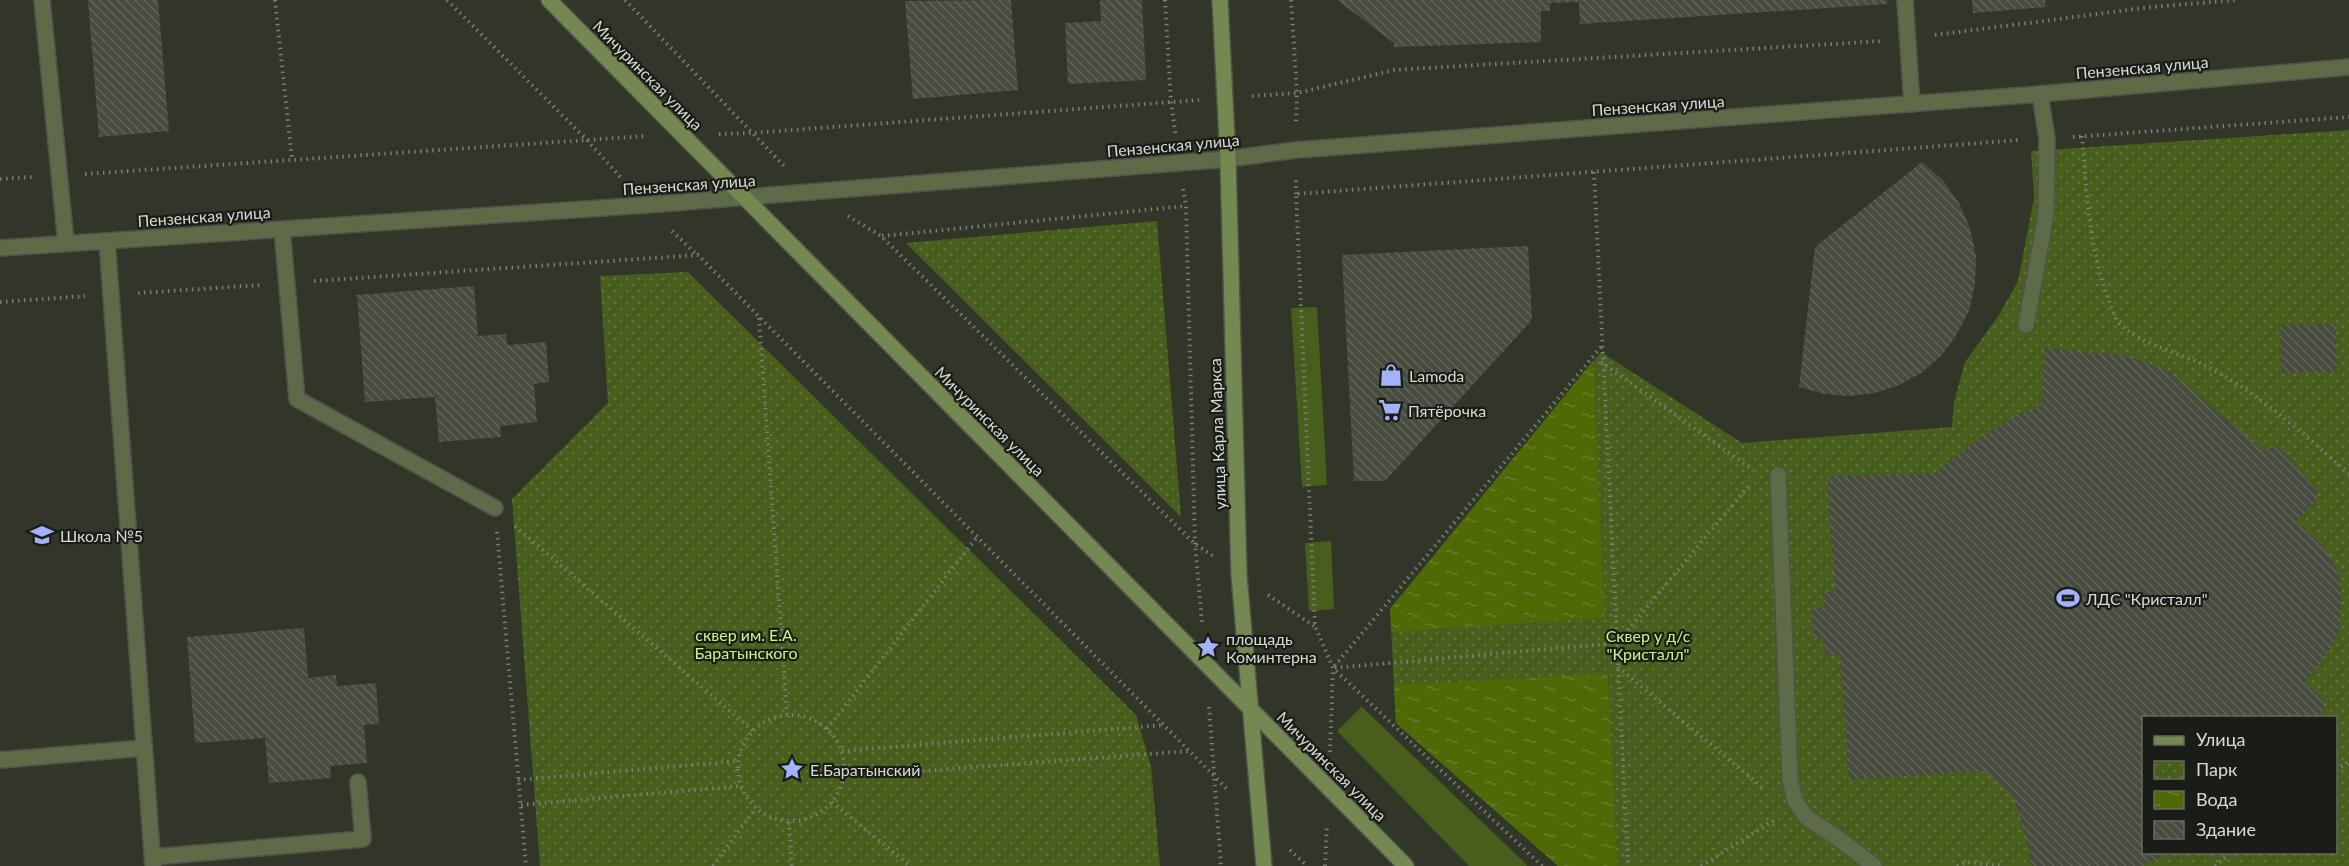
<svg xmlns="http://www.w3.org/2000/svg" width="2349" height="866" viewBox="0 0 2349 866" font-family="Lato,sans-serif">
  <style>
    .green { fill: #485e1d }
    .park { fill: url(#park-dots); fill-rule: evenodd }
    .water { fill: url(#water-ripples) }
    .building { fill: url(#building-back-hatch) }
    .lines { fill: none; stroke-linecap: round; stroke-linejoin: round }
    .lane-casing { stroke: #4f5448; stroke-width: 18 }
    .street-casing { stroke: #4f5448; stroke-width: 18 }
    .secondary-casing { stroke: #4f5448; stroke-width: 18 }
    .path { stroke: #7a7e73; stroke-width: 4; stroke-dasharray: 1.5 4.5; stroke-linecap: butt }
    .lane { stroke: #5d6b49; stroke-width: 15 }
    .street { stroke: #5d6b49; stroke-width: 15 }
    .secondary { stroke: #748952; stroke-width: 15 }
    .labels { text-anchor: middle; dominant-baseline: central; stroke-width: 4.5; stroke-linejoin: round; paint-order: stroke }
    .street-label { font-size: 16px; fill: #d8dbd3; stroke: #1a1d17 }
    .poi-label { font-size: 16px; fill: #d8dbd3; stroke: #1a1d17; text-anchor: start }
    .park-label { font-size: 16px; fill: #ccf684; stroke: #1a1d17 }
  </style>
  <defs>
    <pattern id="park-dots" width="8" height="8" patternUnits="userSpaceOnUse" patternTransform="scale(1.5)"><rect width="8" height="8" fill="#485e1d"/><path d="M2 2h.1M6 6h.1" fill="none" stroke="#62743d" stroke-width="1.8" stroke-linecap="round"/></pattern>
    <pattern id="water-ripples" width="26" height="14" patternUnits="userSpaceOnUse" patternTransform="scale(1.5)"><rect width="26" height="14" fill="#4e6a07"/><path d="M2 4q2-2 4 0t4 0M15 11q2-2 4 0t4 0" fill="none" stroke="#677f2a"/></pattern>
    <pattern id="building-back-hatch" width="6" height="6" patternUnits="userSpaceOnUse" patternTransform="scale(1.5)"><rect width="6" height="6" fill="#474c3e"/><path d="M-1 5l2 2M0 0l6 6M5-1l2 2" fill="none" stroke="#616559"/></pattern>
  </defs>
  <rect width="100%" height="100%" fill="#313629"/>
  <path class="green" d="M1317,307l10,178 -25,2 -11,-179z
    M1331,541l3,68 -25,2 -4,-68z
    M1362,706v1l166,159h-59l-132,-135z"/>
  <path class="park" d="M2349,130v736h-791l-162,-143 -6,-114 211,-257 141,91 210,-16 2,-25 11,-40 34,-47 19,-34 16,-83 -3,-47zM2144,718h192v134h-192z
    M1157,221l24,296 -275,-274z
    M688,272l448,443 15,51 9,100h-620l-28,-367 96,-96 -8,-127z"/>
  <path class="water" d="M1593,361l11,256 -212,15 -2,-23z
    M1607,674l10,192h-59l-162,-143 -2,-38z"/>
  <path class="building" d="M88,0h70l11,131 -70,6z
    M1011,0l7,90 -105,9 -8,-98z
    M1100,0h42l4,80 -78,4 -3,-61 36,-2z
    M1337,0h550l1,4 -308,20 -1,-22 -29,1v8h-9v31l-147,5v-4z
    M1972,0h73l1,7 -73,6z
    M1922,162l21,18 16,23 11,25 6,28 -1,28 -6,27 -13,25 -15,20 -20,17 -22,12 -24,8 -26,3 -25,-2 -25,-7 16,-140z
    M1528,246l4,74 -147,161h-31l-12,-226z
    M474,286l4,50 28,-2 1,11 39,-3 3,40 -15,2 3,38 -37,4 1,11 -62,5 -4,-45 -70,5 -8,-107z
    M2336,324l1,48 -56,1 -1,-48z
    M2044,348l84,8 42,15 95,81 6,-5 10,2 36,42v9l-20,21 28,27 12,21 5,23 -3,39 -5,12 -29,40 18,16 2,8 -7,11h-174v134h26l-28,14h-110l-8,-36 -10,-32 -29,-27 -136,9 -9,-125h-15l-1,-17 -11,1 -1,-31h12l-1,-16h12l-8,-116 112,-3 3,-6 33,-25 43,-28 23,-7z
    M304,628l4,50 28,-3 1,11 39,-3 3,41 -15,1 3,38 -37,3 1,12 -62,5 -4,-45 -70,5 -8,-106z"/>
  <g class="lines">
    <g class="lane-casing">
      <path id="lane" d="M42,0l24,243
        M1905,0l7,104
        M282,229l15,170 198,109
        M2026,325l20,-110 1,-76 -7,-45
        M1778,475l12,305 5,21 11,16 33,22 35,27
        M0,760l144,-12
        M153,857l210,-18 -5,-57"/>
    </g>
    <g class="street-casing">
      <path id="street" d="M107,241l46,625
        M0,248l646,-43 582,-46 68,-9 744,-56 309,-27"/>
    </g>
    <g class="secondary-casing">
      <path id="secondary" d="M549,0l857,866
        M1220,0l8,159 11,416 25,291"/>
    </g>
    <path class="path" d="M275,0l17,159
      M447,0l139,139 37,41
      M625,0l159,166
      M1165,0l6,102 5,35
      M1291,0l6,93 -1,32
      M1935,35l216,-28 86,-7
      M1252,96l45,-3 97,-23 489,-29
      M719,134l33,-1 447,-33
      M2082,136c5,57 7,117 29,170 2,5 4,12 7,16 24,24 61,30 90,45 53,28 97,68 141,107
      M2073,137l276,-20
      M1594,172l34,694
      M85,174l561,-38
      M0,179l32,-2
      M1183,189l3,17 9,338 7,78
      M1296,194v-16
      M848,216l33,20 314,308 18,12
      M672,231l25,24
      M882,236l304,-30
      M314,281l384,-26 531,536
      M138,293l124,-8
      M0,302l85,-6
      M759,318l28,396
      M1601,347l-268,321 284,-25 134,-160
      M1601,362l152,108
      M515,526l238,205
      M497,532l29,334
      M1268,595l46,31
      M1618,667l145,121
      M1209,707l12,159
      M738 768a53 53 0 1 1 106 0a53 53 0 1 1-106 0Z
      M827,729l150,-192
      M842,751l322,-26
      M1330,752l3,-83
      M2336,770l13,-9
      M845,777l344,-26
      M518,780l219,-19
      M832,802l78,64
      M521,805l219,-19
      M789,822l3,44
      M1290,850l17,16
      M713,866l42,-57
      M1325,866l2,-41
      M1542,866l-209,-198 -18,-42 -19,-432 725,-54
      M1701,866l75,-47
      M1957,866l10,-4 37,4
      M2215,866l17,-14"/>
    <use href="#lane" class="lane"/>
    <use href="#street" class="street"/>
    <use href="#secondary" class="secondary"/>
  </g>
  <defs>
    <g id="shop-bare" transform="scale(1.8)"><path d="M-5-2.5h2.3a2.7 3.5 0 0 1 5.4 0H5L5.5 6h-11ZM-1.5-2.5h3a1.5 2.3 0 0 0-3 0Z" fill="#a4b1fc" stroke="#1a1d17" stroke-width="2.5" paint-order="stroke"/></g>
    <g id="supermarket-bare" transform="scale(1.8)"><path d="M-6-5.5h2.5l.6 2H6L4.5 2H-2.5L-4.4-4H-6ZM-1.5 3.2a1.3 1.3 0 1 0 .1 0ZM3 3.2a1.3 1.3 0 1 0 .1 0Z" fill="#a4b1fc" stroke="#1a1d17" stroke-width="2.5" paint-order="stroke"/></g>
    <g id="school-bare" transform="scale(1.8)"><path d="M0-5L7-2L0 1L-7-2ZM-4 1L0 2.5L4 1V4Q0 6-4 4Z" fill="#a4b1fc" stroke="#1a1d17" stroke-width="2.5" paint-order="stroke"/></g>
    <g id="stadium-bare" transform="scale(1.8)"><path d="M0-5a6.5 5 0 1 0 0 10a6.5 5 0 1 0 0-10ZM-3.5-1.8h7v3.6h-7Z" fill="#a4b1fc" stroke="#1a1d17" stroke-width="2.5" paint-order="stroke"/></g>
    <g id="sight-bare" transform="scale(1.8)"><path d="M0-6L1.8-2.2L6-1.7L2.9 1.2L3.7 5.4L0 3.3L-3.7 5.4L-2.9 1.2L-6-1.7L-1.8-2.2Z" fill="#a4b1fc" stroke="#1a1d17" stroke-width="2.5" paint-order="stroke"/></g>
  </defs>
  <g fill-rule="evenodd">
    <use href="#shop-bare" x="1391" y="375"/>
    <use href="#supermarket-bare" x="1390" y="410"/>
    <use href="#school-bare" x="42" y="535"/>
    <use href="#stadium-bare" x="2068" y="598"/>
    <use href="#sight-bare" x="1208" y="647"/>
    <use href="#sight-bare" x="792" y="769"/>
  </g>
  <g class="labels">
    <g class="street-label">
      <text transform="translate(2142 67) rotate(-5)">Пензенская улица</text>
      <text transform="translate(648 75) rotate(45)">Мичуринская улица</text>
      <text transform="translate(1658 105) rotate(-4)">Пензенская улица</text>
      <text transform="translate(1173 145) rotate(-5)">Пензенская улица</text>
      <text transform="translate(689 184) rotate(-4)">Пензенская улица</text>
      <text transform="translate(204 216) rotate(-4)">Пензенская улица</text>
      <text transform="translate(990 421) rotate(45)">Мичуринская улица</text>
      <text transform="translate(1217 434) rotate(-92)">улица Карла Маркса</text>
      <text transform="translate(1332 766) rotate(45)">Мичуринская улица</text>
    </g>
    <g class="poi-label">
      <text x="1409" y="375">Lamoda</text>
      <text x="1408" y="410">Пятёрочка</text>
      <text x="60" y="535">Школа №5</text>
      <text x="2086" y="598">ЛДС "Кристалл"</text>
      <text x="1226" y="638">площадь<tspan x="1226" dy="18">Коминтерна</tspan></text>
      <text x="810" y="769">Е.Баратынский</text>
    </g>
    <g class="park-label">
      <text x="746" y="634">сквер им. Е.А.<tspan x="746" dy="18">Баратынского</tspan></text>
      <text x="1648" y="635">Сквер у д/с<tspan x="1648" dy="18">"Кристалл"</tspan></text>
    </g>
  </g>
  <rect x="2142" y="716" width="195" height="138" fill="#1a1d17" stroke="#666962" stroke-width="1.5"/>
  <rect x="2154" y="736" width="30" height="9" fill="#748952" stroke="#666962" stroke-width="1.5"/>
  <text x="2196" y="746" font-size="18" fill="#d8dbd3">Улица</text>
  <rect x="2154" y="761" width="30" height="18" fill="url(#park-dots)" stroke="#666962" stroke-width="1.5"/>
  <text x="2196" y="776" font-size="18" fill="#d8dbd3">Парк</text>
  <rect x="2154" y="791" width="30" height="18" fill="url(#water-ripples)" stroke="#666962" stroke-width="1.5"/>
  <text x="2196" y="806" font-size="18" fill="#d8dbd3">Вода</text>
  <rect x="2154" y="821" width="30" height="18" fill="url(#building-back-hatch)" stroke="#666962" stroke-width="1.5"/>
  <text x="2196" y="836" font-size="18" fill="#d8dbd3">Здание</text>
</svg>
